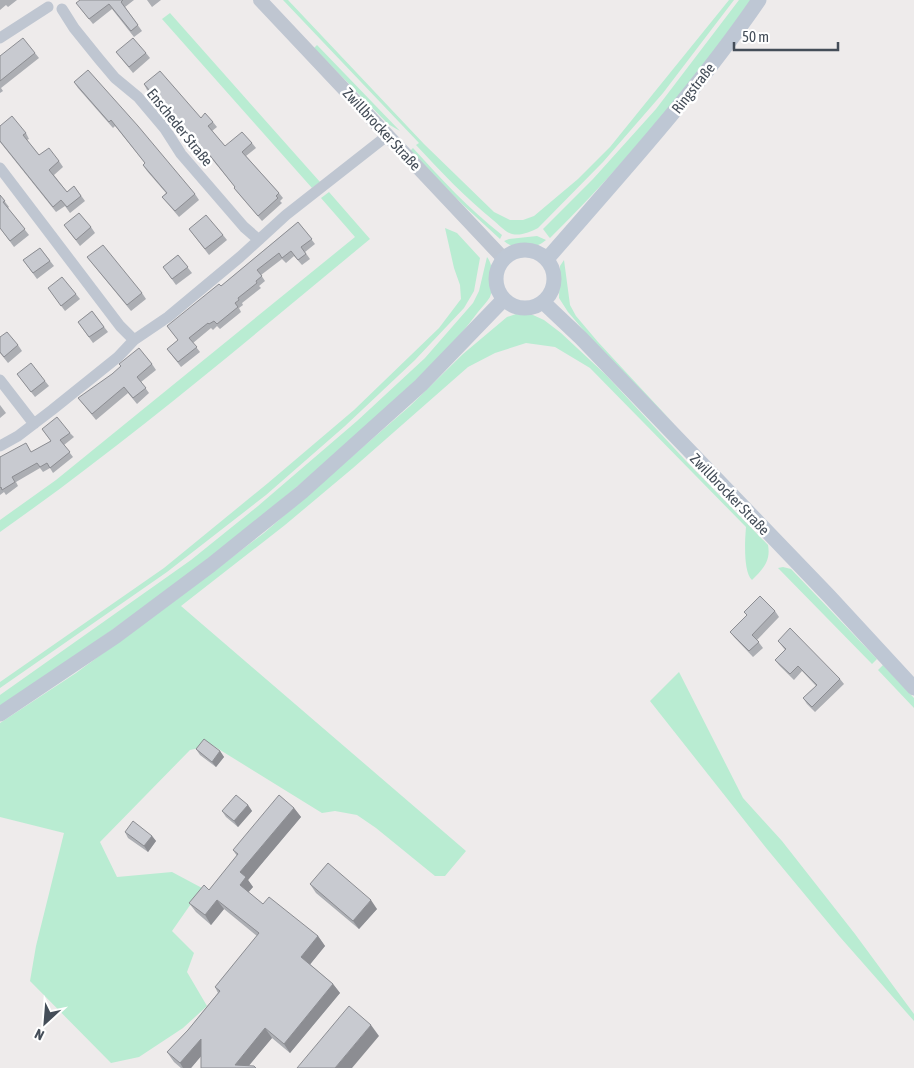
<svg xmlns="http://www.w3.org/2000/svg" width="914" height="1068" viewBox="0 0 914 1068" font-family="'Asap Condensed',sans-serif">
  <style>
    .green { fill: #b9ecd2 }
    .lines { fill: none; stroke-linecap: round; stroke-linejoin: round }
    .minor { stroke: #bfc6d1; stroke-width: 11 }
    .tertiary { stroke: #bfc6d1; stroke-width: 14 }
    .secondary { stroke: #bec7d4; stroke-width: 15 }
    .wall { fill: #acaeb3 }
    .shaded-wall { fill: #8c8d92 }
    .building { fill: #c8cad0; stroke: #8c8d92 }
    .labels { text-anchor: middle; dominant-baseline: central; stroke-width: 5; stroke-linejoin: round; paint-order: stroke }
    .street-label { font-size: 15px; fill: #444d58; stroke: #fff }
  </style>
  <rect width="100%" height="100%" fill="#eeebeb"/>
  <path class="green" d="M283,0h5l136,144 70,68 16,8h13l11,-4 44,-37 32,-32 119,-147h5l-71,93 -60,69 -65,66c-8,4 -17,8 -26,6 -7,-2 -13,-9 -19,-14 -27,-22 -52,-48 -77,-75l3,-2z
    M739,0h12c-19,26 -38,54 -59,79 -44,55 -91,109 -142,159l-1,-1 -6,-8 50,-50 63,-70z
    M170,13l150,169 -8,6 -150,-169z
    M317,45l83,86 -12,-7 -74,-76z
    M413,148c28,31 56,61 89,87l-2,4 -37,-34 -54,-53z
    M329,192l41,47c-121,100 -241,202 -370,293v-12l56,-40 299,-243 -34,-39z
    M445,228l12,5 23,25 -6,33 -10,17 -49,52 -70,66 -79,69 -99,77 -167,116v-6l164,-114 104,-85 86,-73 85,-82 22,-29 -1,-14 -6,-17z
    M537,236l9,4c-11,10 -31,11 -42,1l5,-2z
    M487,257c7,8 7,30 3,40 -3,5 -8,10 -12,15 -23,32 -54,61 -83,88 -122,113 -255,216 -395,306v-11l191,-135 67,-54 99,-85 68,-63 48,-55 6,-12z
    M564,260l6,45 6,11 22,26 77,83 -78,-79 -29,-34 -9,-14 1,-32z
    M516,314l17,1 11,5 17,13 45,42 81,87 81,83c3,16 -5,24 -16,35 -9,-8 -7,-41 -6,-53l-156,-159 -35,-21 -29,-4 -31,10 -27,14 -115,101 -68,57 -104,81 285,245 -21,25h-10l-59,-48 -19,-13 -22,-4 -13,2 -110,-68 -22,5 -90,92 17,35 55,-5 30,16 -30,43 22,22 -7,19 20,34 -24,22 -44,29 -28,6 -81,-82 6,-35 28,-113 -64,-16v-94l76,-50 101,-74 87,-66 146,-127 53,-52 44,-37z
    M783,567l8,2 86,90 -5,5 -94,-96z
    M883,665l31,33v10l-36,-38z
    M679,672l64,126 39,43 73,93 59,80v7l-74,-84 -73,-88 -117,-148z"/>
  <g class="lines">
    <path class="minor" d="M62,9l12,19 25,31 16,19 23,19 27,32 16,25 63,73 15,13
      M0,38l48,-31
      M0,168l120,158 14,14
      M0,380l34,44
      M0,446l18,-10 34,-26 66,-53 16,-17 34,-23 72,-60 46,-42 102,-80"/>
    <path class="tertiary" d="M260,0l244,259"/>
    <path class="secondary" d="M496 279a29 29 0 1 1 58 0a29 29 0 1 1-58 0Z
      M547,259c73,-84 149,-167 212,-259
      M543,302l38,36 248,258 85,92
      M0,714l116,-78 95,-71 91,-73 119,-107 83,-86"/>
  </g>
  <path class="wall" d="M0,0h17l-9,7 -2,-2 -6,5z
    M80,0h54l-9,7 17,24 -8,6 -22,-28 -19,15 -13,-16z
    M147,0h14l-9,7z
    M116,52l30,1 4,5 -17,15z
    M35,53l4,5 -38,30 2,3 -3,2v-37z
    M74,82l121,112 4,6 -20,17 -17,-20 4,-4 -19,-22 -4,-6 2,-2 -30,-37 -2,2 -35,-40z
    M144,84l57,34 12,4 4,5 -5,4 13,15 27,-3 4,5 -10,8 33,37 4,5 -3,3 2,2 -20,18 -24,-28 -4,-5 1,-1 -24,-29 -2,2 -62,-70z
    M0,126l26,7 3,6 -2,1 12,15 20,6 4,6 -9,8 13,17 7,-6 11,15 -15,12 -5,-7 -9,6 -56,-70z
    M0,195l9,12 -1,1 21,27 -15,12 -14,-19z
    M298,222l17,22 -10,8 5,7 -8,6 -8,-9 -8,7 -4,-4 -21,16 4,6 -6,5 2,2 -19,15 1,2 -4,3 2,4 -21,17 -3,-3 -4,4 -2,-2 -18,15 7,9 -19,15 -14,-18 11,-9 -11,-14 54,-40z
    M64,225l27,2 4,6 -15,13z
    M189,229l34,6 4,5 -18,15z
    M40,248l14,18 -17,13 -14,-19z
    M178,255l14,18 -16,12 -13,-18z
    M87,257l55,36 4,6 -15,12z
    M48,288l28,6 4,5 -15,12z
    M92,311l16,21 -15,11 -15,-21z
    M0,337l18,8 4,6 -14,12 -8,-10z
    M152,364l4,6 -15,12 8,11 -12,11 -9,-11 -32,27 -18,-22z
    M17,374l28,7 4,5 -14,11z
    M0,405l6,8 -6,5z
    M42,429l28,4 4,4 -10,8 9,12 -20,16 -3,-5 -7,4 -3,-4 -24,14 2,4 -12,9 -2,-3 -4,3v-38l32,-5 19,-11z
    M775,611l4,6 -22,23 6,8 -10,9 -19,-20 -4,-5 17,-17 -3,-3z
    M778,641l62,38 4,5 -29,28 -8,-8 -4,-6 13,-12 -14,-15 -8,9 -15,-15 -4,-5 10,-10z
    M196,749l24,2 4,6 -8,10 -16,-12z
    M248,805l4,6 -14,16 -12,-10 -4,-6z
    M294,808l7,9 -53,63 5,7 -5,5 15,12 55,32 7,10 -15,18 23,20 7,9 -50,60 -18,-15 -24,28 8,2 -55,-12 -10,12h-10l-7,-6 -7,-10 21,-22 30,-37 -3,-6 42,-51 -33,-27 -13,16 -15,-13 -7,-9 20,-13 28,-34 -4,-6z
    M125,832l27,4 4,5 -8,11 -20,-14z
    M310,884l67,25 -18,20 -43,-36z"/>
  <path class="shaded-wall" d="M220,751l4,6 -8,10 -4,-5z
    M248,805l4,6 -14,16 -4,-6z
    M294,808l7,9 -53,63 5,7 -7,8 -6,-10v-13z
    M152,836l4,5 -8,11 -4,-6z
    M217,900l7,9 -13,16 -6,-10z
    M371,900l6,9 -18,20 -6,-8z
    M318,936l7,10 -17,21 -7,-10z
    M333,984l7,9 -50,60 -6,-9z
    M371,1025l8,11 -27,32h-17z
    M265,1028l7,10 -25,30 -12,-3z
    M201,1039l7,9 -17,20h-8l-3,-5z"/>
  <path class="building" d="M80,0h43l-2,2 17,23 -7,6 -22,-27 -20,15 -13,-16z
    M23,38l12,15 -35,28v-25z
    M133,38l13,15 -17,14 -13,-15z
    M88,70l50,56 57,68 -20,17 -13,-14 5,-4 -24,-28 2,-2 -34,-43 -2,2 -35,-40z
    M160,71l41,47 4,-5 8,9 -5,4 17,20 17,-14 10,11 -10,9 37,41 -3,3 2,2 -20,18 -24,-28 1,-1 -27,-34 -3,2 -61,-71z
    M12,116l14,17 -3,2 16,20 10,-7 10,13 -10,9 18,22 7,-6 7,10 -14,11 -6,-7 -8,7 -53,-66v-15z
    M0,195l5,6 -2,1 22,27 -15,12 -10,-13z
    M79,213l12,14 -15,13 -12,-15z
    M206,215l17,20 -18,14 -16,-20z
    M298,222l14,17 -11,8 5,7 -8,6 -7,-9 -9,7 -3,-5 -22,17 5,6 -6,5 1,2 -19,15 1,2 -4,3 3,4 -21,17 -3,-3 -5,3 -1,-1 -19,15 8,9 -19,15 -11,-13 11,-9 -11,-14 52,-42 2,2z
    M103,245l39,48 -15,12 -40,-48z
    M40,248l10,13 -17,12 -10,-13z
    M178,255l10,12 -16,12 -9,-12z
    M62,277l14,17 -15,12 -13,-18z
    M92,311l12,16 -15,10 -11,-15z
    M7,332l11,13 -14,12 -4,-5v-15z
    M139,348l13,16 -15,13 9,11 -13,10 -9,-11 -32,27 -14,-16 34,-24 9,-8 -2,-2z
    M31,363l14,18 -14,11 -14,-18z
    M57,417l13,16 -10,7 10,12 -20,16 -3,-5 -7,4 -3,-4 -25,14 3,5 -13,8 -1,-3 -1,1v-31l26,-14 5,9 20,-11 -9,-12z
    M760,596l15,15 -23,24 7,7 -10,9 -19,-19 17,-17 -3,-3z
    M790,628l50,51 -28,28 -9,-9 14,-13 -19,-19 -8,8 -15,-14 11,-11 -8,-8z
    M204,739l16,12 -8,11 -16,-13z
    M236,795l12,10 -14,16 -12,-10z
    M279,795l15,13 -54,64 6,5 -6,8 23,19 6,-7 49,39 -17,21 32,27 -49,60 -19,-16 -30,37 19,1 2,2h-55v-29l-21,24 -13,-11 21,-22 32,-39 -5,-4 44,-54 -42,-33 -12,15 -16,-12 15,-18 5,5 29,-36 -5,-4z
    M133,821l19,15 -8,10 -19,-14z
    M328,863l43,37 -18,21 -43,-37z
    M349,1006l22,19 -36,43h-38z"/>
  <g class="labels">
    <g class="street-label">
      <text transform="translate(693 88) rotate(-52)">Ringstraße</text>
      <text transform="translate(180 127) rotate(51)">Enscheder Straße</text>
      <text transform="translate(382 129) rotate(47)">Zwillbrocker Straße</text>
      <text transform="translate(730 494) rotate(46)">Zwillbrocker Straße</text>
    </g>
  </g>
  <g transform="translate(45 1023) rotate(206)" stroke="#ffffff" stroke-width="4" paint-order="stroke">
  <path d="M0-4L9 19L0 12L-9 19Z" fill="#444d58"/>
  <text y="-8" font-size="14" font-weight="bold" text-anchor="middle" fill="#444d58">N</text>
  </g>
  <path d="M734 42v8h104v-8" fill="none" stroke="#444d58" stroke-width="2.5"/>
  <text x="742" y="42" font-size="15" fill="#444d58" stroke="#ffffff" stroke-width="4" paint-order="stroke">50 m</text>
</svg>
